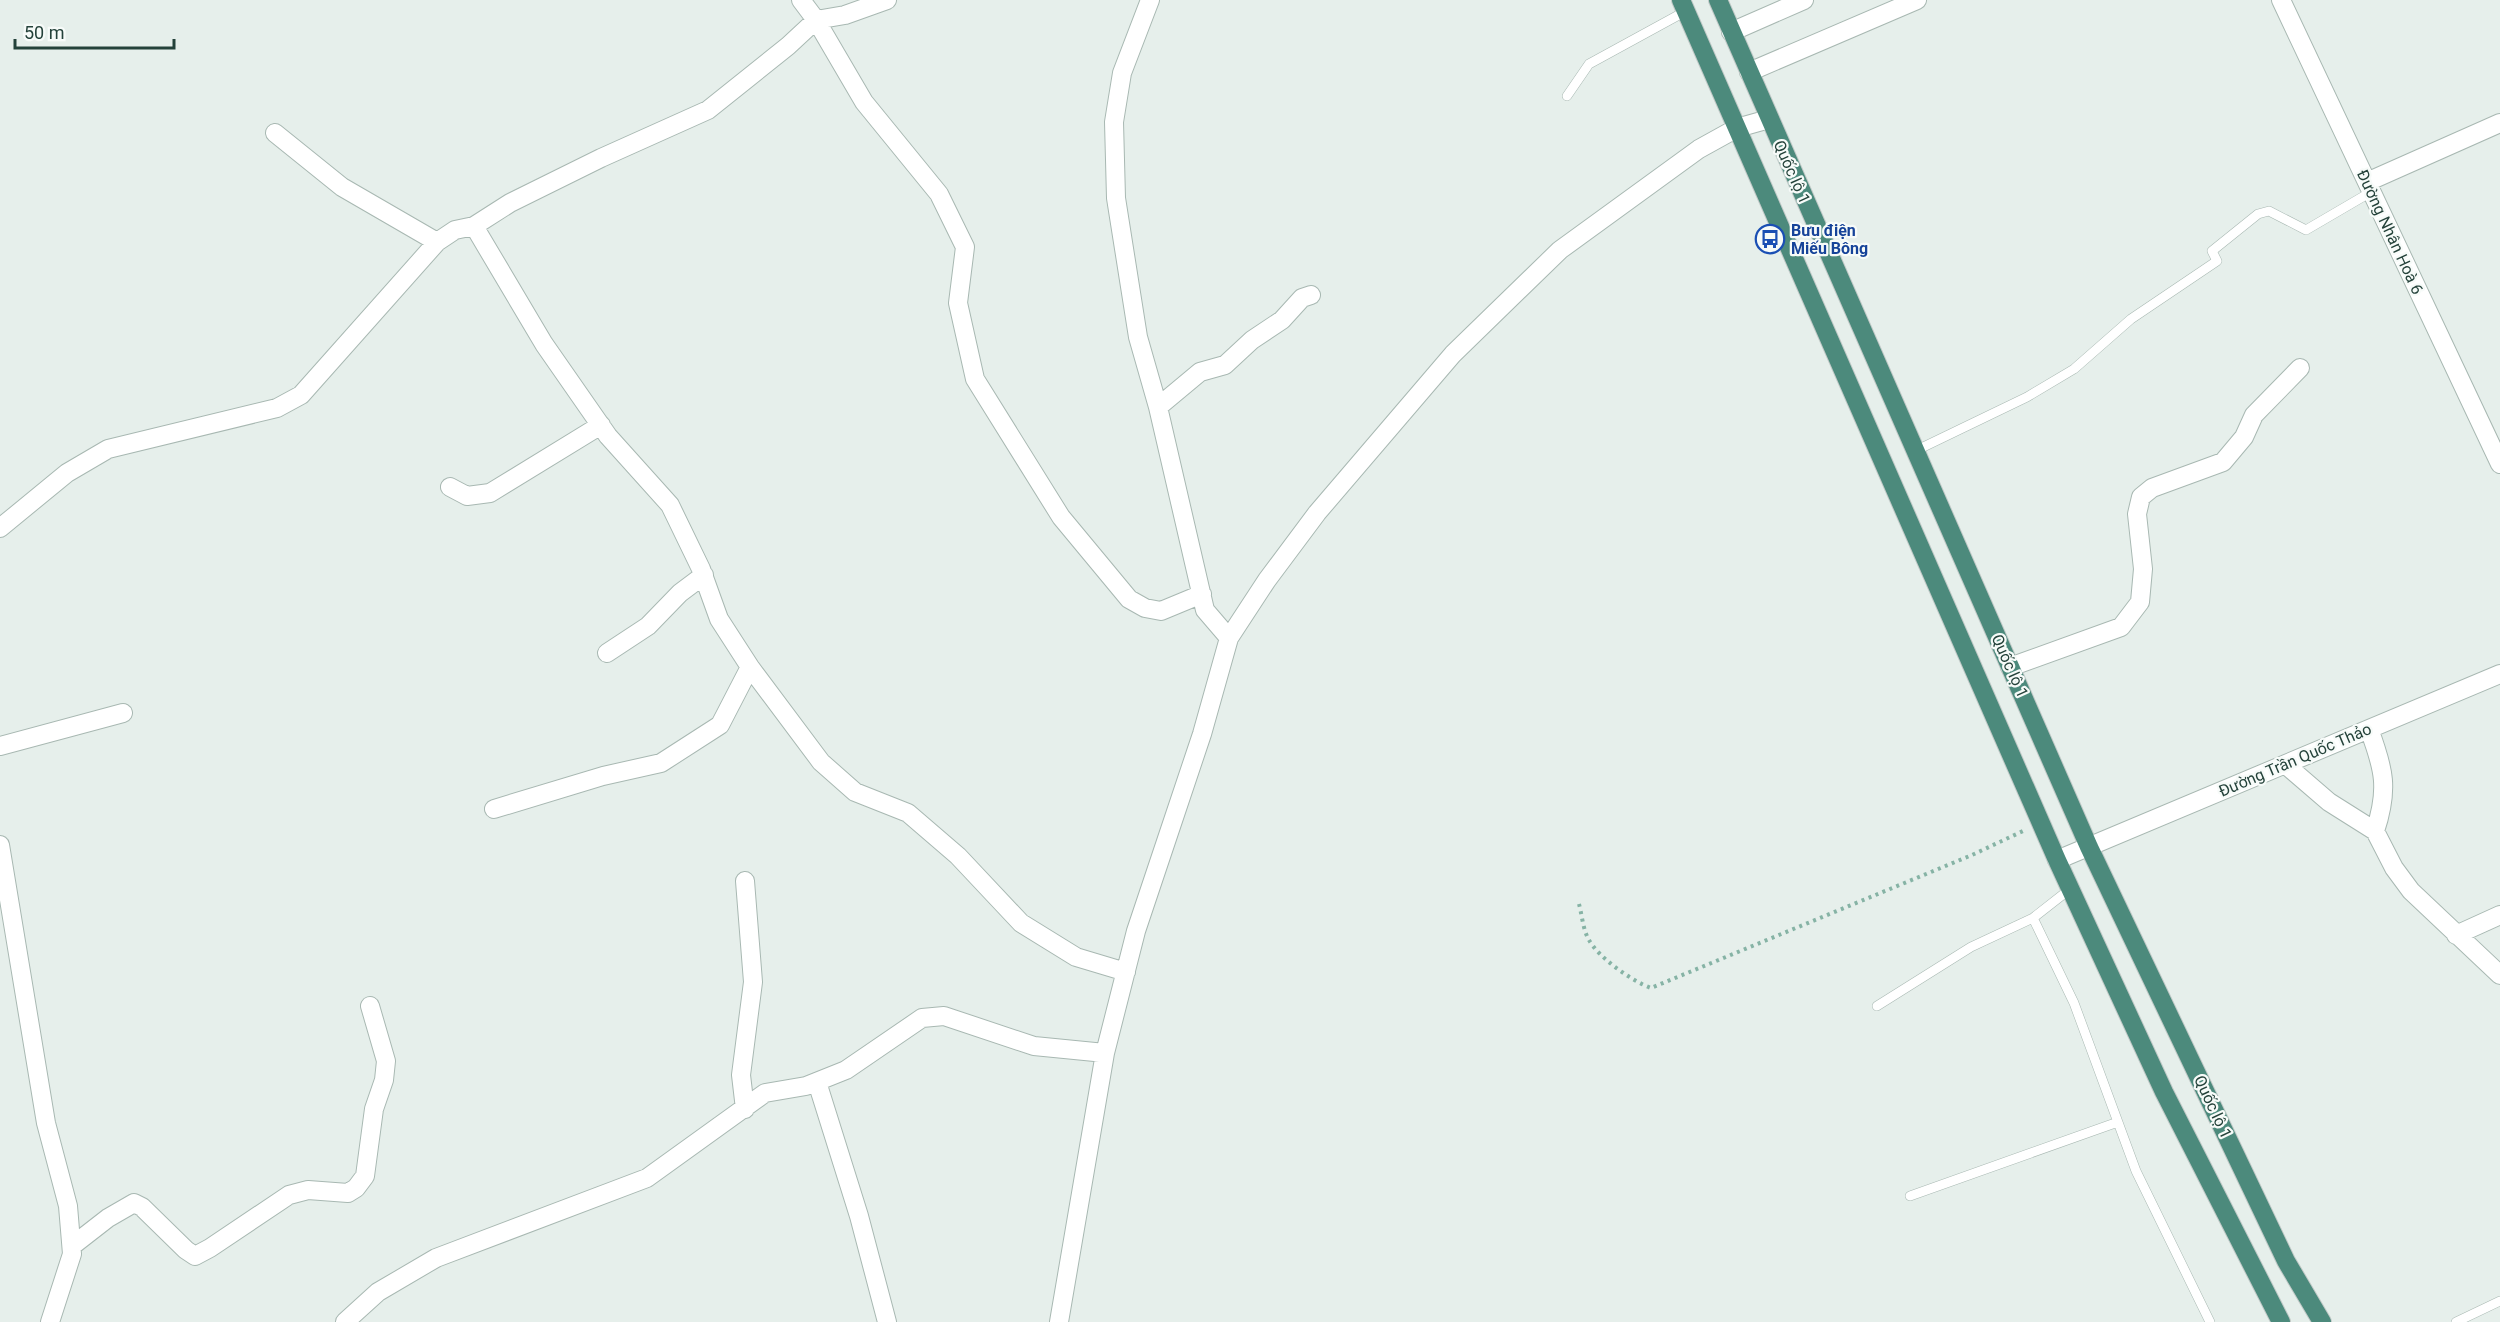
<svg xmlns="http://www.w3.org/2000/svg" width="2500" height="1322" viewBox="0 0 2500 1322" font-family="Roboto,sans-serif">
  <style>
    .lines { fill: none; stroke-linecap: round; stroke-linejoin: round }
    .service-casing { stroke: #a8b8b2; stroke-width: 10 }
    .minor-casing { stroke: #a8b8b2; stroke-width: 20 }
    .tertiary-casing { stroke: #a8b8b2; stroke-width: 20 }
    .trunk-casing { stroke: #c2cac8; stroke-width: 20 }
    .path { stroke: #86b3a5; stroke-width: 4; stroke-dasharray: 3 4.5; stroke-linecap: butt }
    .service { stroke: #fff; stroke-width: 9 }
    .minor { stroke: #fff; stroke-width: 18 }
    .tertiary { stroke: #fff; stroke-width: 18 }
    .trunk { stroke: #4c8a7c; stroke-width: 18 }
    .labels { text-anchor: middle; dominant-baseline: central; stroke-width: 4.5; stroke-linejoin: round; paint-order: stroke }
    .street-label { font-size: 16px; fill: #24423a; stroke: #f7fbf9 }
    .transit-label { font-size: 16px; font-weight: bold; fill: #164399; stroke: #f7fbf9; text-anchor: start }
  </style>
  <rect width="100%" height="100%" fill="#e6efeb"/>
  <g class="lines">
    <g class="service-casing">
      <path id="service" d="M1567,96l22,-32 97,-53
        M1915,451l112,-54 47,-28 57,-50 86,-58 -5,-10 46,-37 11,-3 37,19 65,-38
        M2070,889l-37,29 41,85 62,168 74,151
        M1877,1006l94,-59 62,-29
        M1910,1196l208,-74
        M2456,1322l44,-21"/>
    </g>
    <g class="minor-casing">
      <path id="minor" d="M801,0l15,20 48,82 75,92 26,53 -7,56 17,76 86,138 68,82 16,9 16,3 41,-17
        M1150,0l-28,73 -8,49 2,76 22,139 20,70 47,203 24,28
        M2281,0l219,464
        M275,133l67,54 95,55
        M2367,182l133,-59
        M474,226l70,118 64,92 62,69 31,64 18,50 31,48 71,95 34,30 53,21 50,43 63,67 55,34 50,15
        M1158,407l42,-35 25,-7 27,-25 30,-20 20,-22 9,-3
        M450,487l17,9 23,-3 111,-68
        M0,528l67,-55 41,-24 169,-41 24,-13 136,-153 18,-12 19,-4 36,-23 91,-45 107,-48 80,-64 28,-26 29,-5 42,-15
        M607,653l41,-27 32,-33 24,-18
        M2010,667l111,-40 19,-25 3,-33 -6,-55 4,-17 11,-9 71,-26 21,-25 10,-22 46,-47
        M2369,729c15,40 20,60 6,102
        M0,746l123,-33
        M2286,765l43,37 46,29 19,37 17,23 89,84
        M494,809l109,-33 58,-13 59,-38 30,-58
        M0,845l46,278 22,83 4,48 -22,68
        M2057,860l443,-186
        M745,881l8,101 -12,93 4,34
        M2456,935l44,-20
        M817,1082l42,134 28,106
        M72,1246l36,-28 26,-15 8,4 44,43 9,6 15,-8 79,-53 19,-5 40,3 8,-5 9,-12 9,-67 10,-29 2,-19 -16,-55
        M345,1322l33,-30 58,-34 211,-80 118,-85 41,-7 40,-16 76,-52 22,-2 90,30 71,7
        M1059,1322l46,-269 31,-122 66,-197 27,-96 38,-58 50,-67 136,-159 107,-104 139,-101 38,-21 32,-9"/>
    </g>
    <g class="tertiary-casing">
      <path id="tertiary" d="M1731,32l73,-32
        M1749,72l168,-72"/>
    </g>
    <g class="trunk-casing">
      <path id="trunk" d="M1681,0l376,860 107,232 117,230
        M1718,0l371,847 197,414 36,61"/>
    </g>
    <path class="path" d="M1579,904c3,11 4,26 10,36 10,18 43,41 62,48l321,-133 51,-24"/>
    <use href="#service" class="service"/>
    <use href="#minor" class="minor"/>
    <use href="#tertiary" class="tertiary"/>
    <use href="#trunk" class="trunk"/>
  </g>
  <defs>
    <g id="bus-ring" transform="scale(1.5)"><circle r="9.5" fill="#f7fbf9" stroke="#1a4fb4" stroke-width="1.5"/><path d="M-5-6H5V4H4V6H2V4H-2V6H-4V4H-5ZM-3.5-4V0h7V-4ZM-3.5 1.2v1.5H-2V1.2ZM2 1.2v1.5H3.5V1.2Z" fill="#1a4fb4"/></g>
  </defs>
  <g fill-rule="evenodd">
    <use href="#bus-ring" x="1770" y="239"/>
  </g>
  <g class="labels">
    <g class="street-label">
      <text transform="translate(1792 172) rotate(66)">Quốc lộ 1</text>
      <text transform="translate(2390 232) rotate(65)">Đường Nhân Hoà 6</text>
      <text transform="translate(2010 666) rotate(66)">Quốc lộ 1</text>
      <text transform="translate(2295 760) rotate(-23)">Đường Trần Quốc Thảo</text>
      <text transform="translate(2213 1107) rotate(65)">Quốc lộ 1</text>
    </g>
    <g class="transit-label">
      <text x="1791" y="230">Bưu điện<tspan x="1791" dy="18">Miếu Bông</tspan></text>
    </g>
  </g>
  <path d="M15 39v9h159v-9" fill="none" stroke="#24423a" stroke-width="3"/>
  <text x="24" y="39" font-size="18" fill="#24423a" stroke="#f7fbf9" stroke-width="4.5" paint-order="stroke">50 m</text>
</svg>
